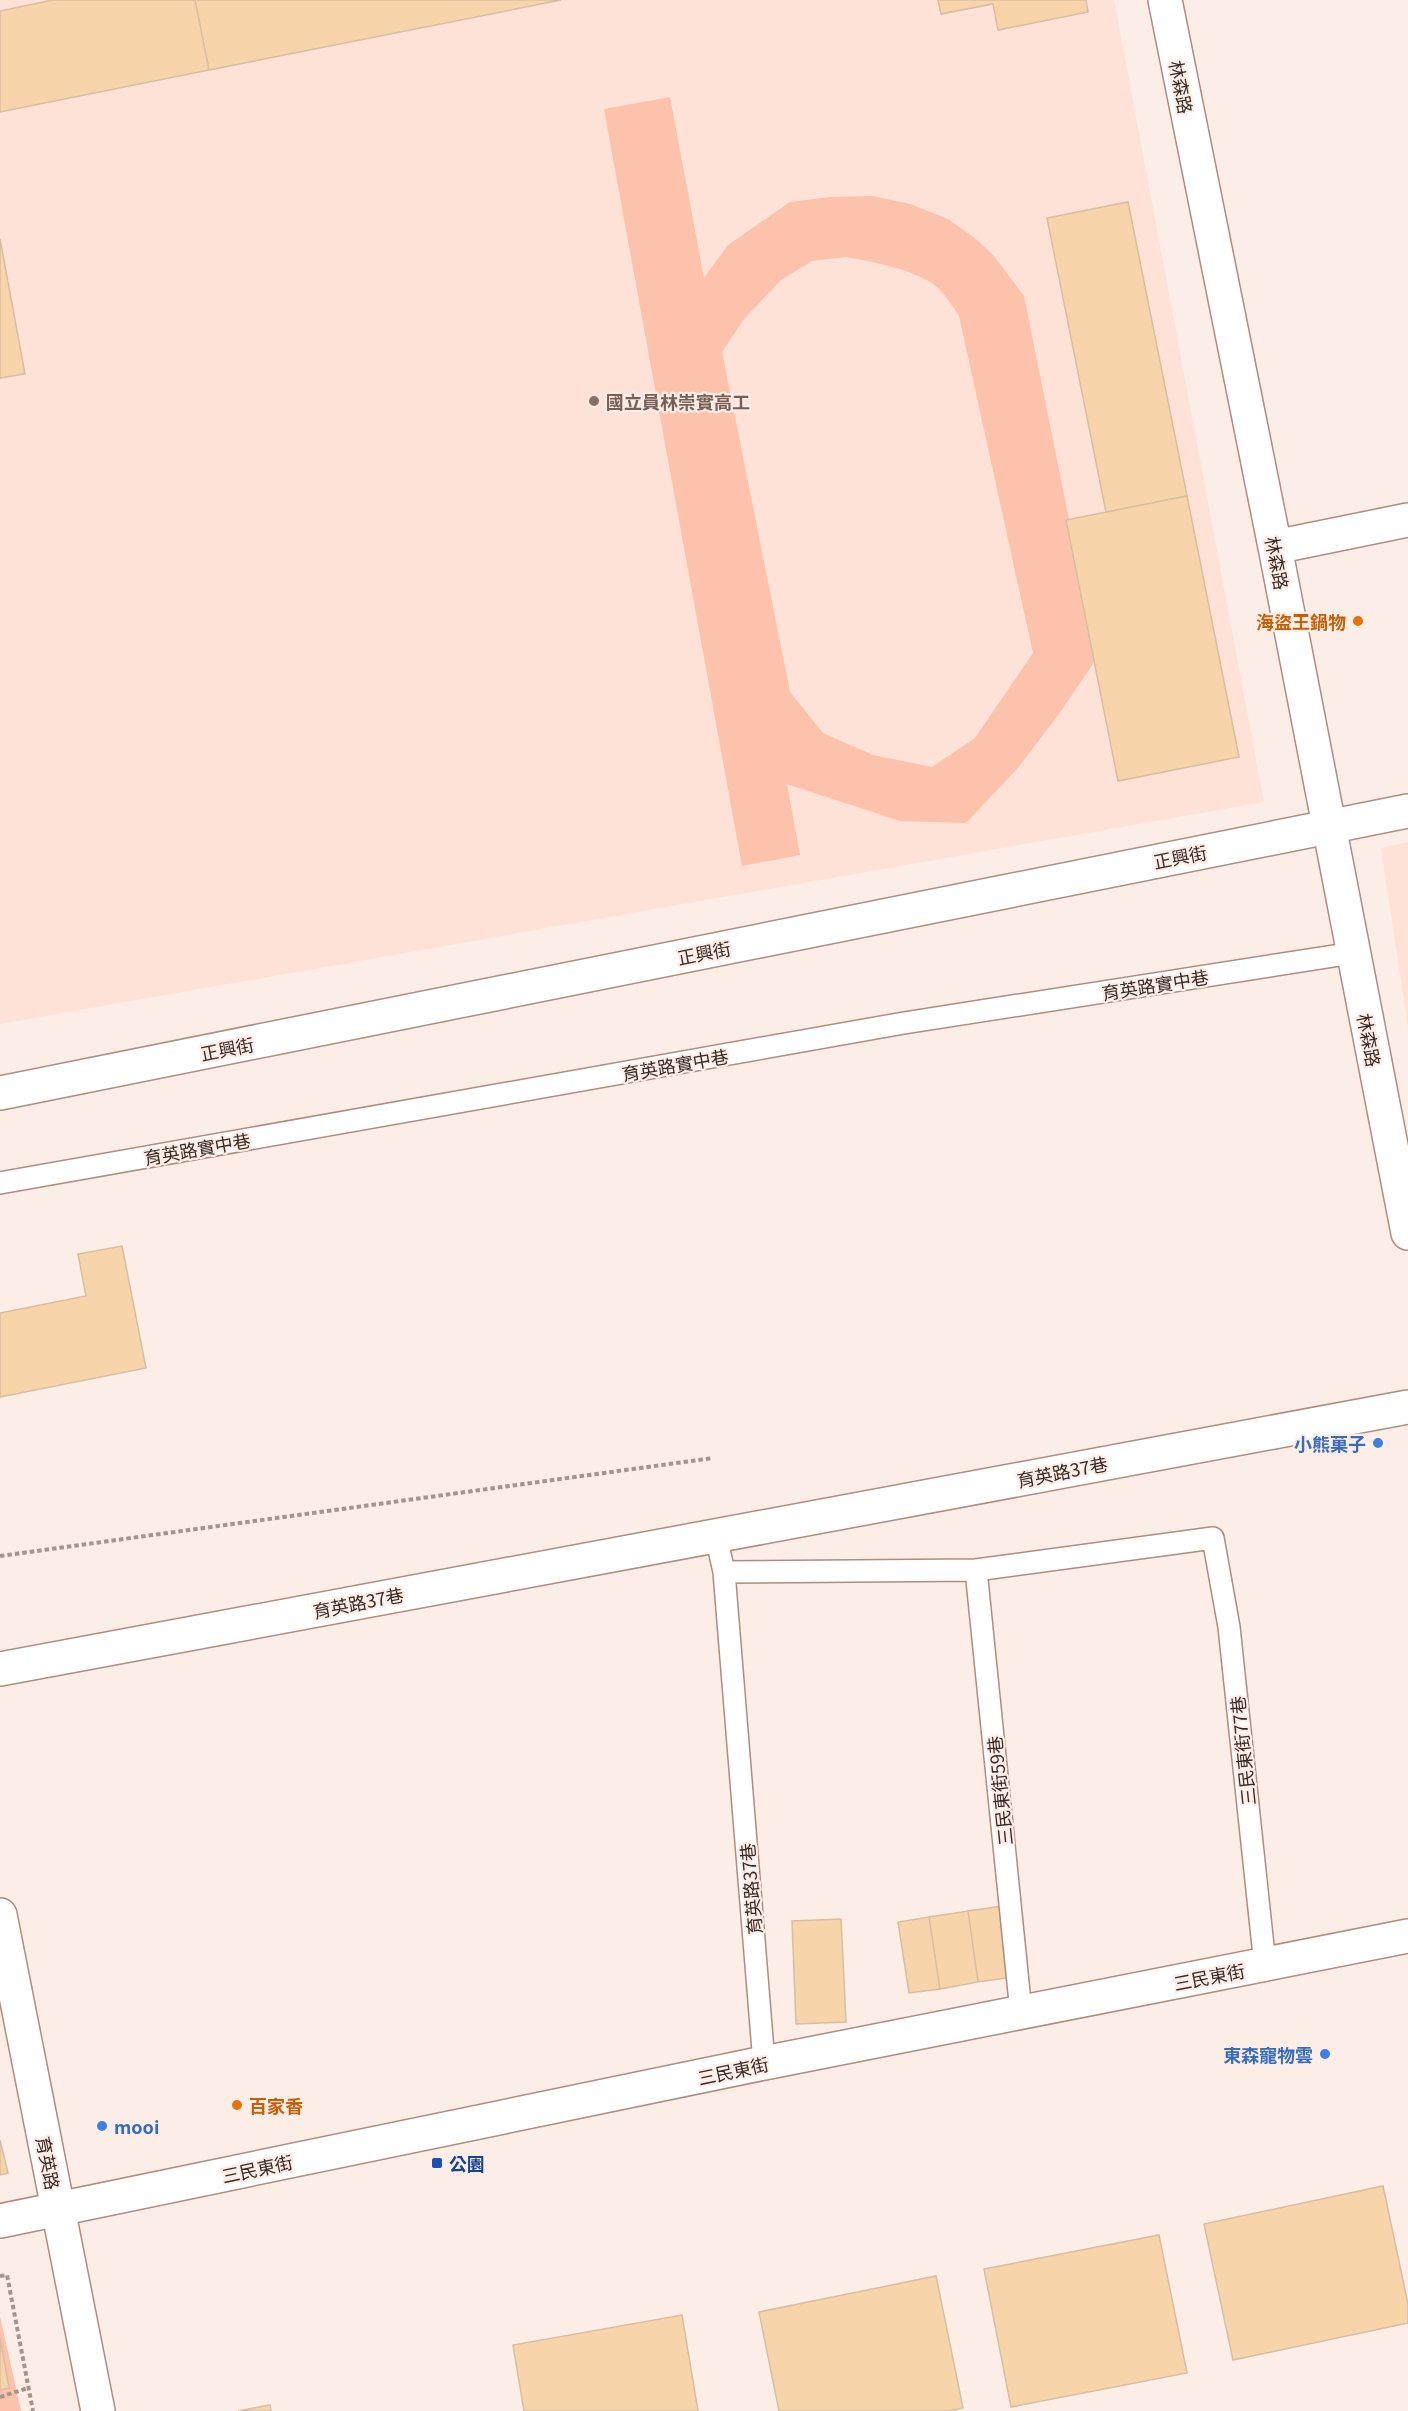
<svg xmlns="http://www.w3.org/2000/svg" width="1408" height="2411" viewBox="0 0 1408 2411" font-family="Georgia,'Noto Sans TC',serif">
  <style>
    .built { fill: #fee2d7 }
    .green { fill: #fcc2ab; fill-rule: evenodd }
    .building { fill: #f8d4ab; stroke: #d7bea2; stroke-width: 1.5 }
    .lines { fill: none; stroke-linecap: round; stroke-linejoin: round }
    .lane-casing { stroke: #af8c7f; stroke-width: 24 }
    .street-casing { stroke: #af8c7f; stroke-width: 36 }
    .path { stroke: #a3948e; stroke-width: 4; stroke-dasharray: 4.5 3; stroke-linecap: butt }
    .lane { stroke: #fff; stroke-width: 21 }
    .street { stroke: #fff; stroke-width: 33 }
    .education-dot { fill: #8d6e63; stroke: #fcede7; stroke-width: 2 }
    .food-dot { fill: #e8710a; stroke: #fcede7; stroke-width: 2 }
    .shop-dot { fill: #3f7fe0; stroke: #fcede7; stroke-width: 2 }
    .transit-dot { fill: #1a4fb4; stroke: #fcede7; stroke-width: 2 }
    .labels { text-anchor: middle; dominant-baseline: central; stroke-width: 4.5; stroke-linejoin: round; paint-order: stroke }
    .street-label { font-size: 18px; fill: #382924; stroke: #fcede7 }
    .education-label { font-size: 18px; font-weight: bold; fill: #785e54; stroke: #fcede7; text-anchor: start }
    .food-label { font-size: 18px; font-weight: bold; fill: #c56008; stroke: #fcede7; text-anchor: end }
    .shop-label { font-size: 18px; font-weight: bold; fill: #366cbe; stroke: #fcede7; text-anchor: end }
    .transit-label { font-size: 18px; font-weight: bold; fill: #164399; stroke: #fcede7; text-anchor: start }
  </style>
  <rect width="100%" height="100%" fill="#fcede7"/>
  <path class="built" d="M0,0h1114l150,802 -1264,222z
    M1408,842v186l-27,-180z"/>
  <path class="green" d="M670,97l34,181 24,-33 62,-43 40,-5 42,-1 38,8 38,15 28,20 17,16 31,41 73,362 -38,56 -42,55 -51,54 -66,-2 -113,-37 13,71 -58,11 -138,-757zM846,257c24,4 76,14 93,32 8,8 14,18 20,27l74,337 -58,85 -43,29 -59,-12 -50,-22 -33,-41 -68,-340 22,-33 37,-39 31,-19z
    M0,2316l21,95h-21z"/>
  <path class="building" d="M53,0h142l14,70 -209,42v-101z
    M195,0h366l-352,70z
    M938,0h148l2,12 -90,18 -5,-26 -52,10z
    M1128,202l59,294 -81,16 -59,-294z
    M0,239l25,135 -25,4z
    M1187,496l52,261 -121,24 -52,-261z
    M122,1246l24,122 -146,29v-84l86,-17 -8,-42z
    M1002,1906l11,71 -35,5 -10,-71z
    M968,1911l10,71 -38,7 -11,-72z
    M929,1917l11,72 -31,4 -11,-71z
    M841,1919l5,103 -50,2 -4,-103z
    M0,2140l8,33 -8,2z
    M1383,2186l25,118v19l-175,37 -29,-136z
    M1159,2235l28,138 -176,34 -27,-138z
    M936,2276l27,132 -14,3h-170l-20,-99z
    M682,2315l16,96h-174l-11,-66z
    M0,2338l9,50 -9,2z
    M270,2405l1,6h-33z"/>
  <g class="lines">
    <g class="lane-casing">
      <path id="lane" d="M0,1183l904,-160 449,-70
        M716,1536l8,36 40,491
        M976,1570l45,442
        M724,1572l252,-2 237,-32 16,89 36,338"/>
    </g>
    <g class="street-casing">
      <path id="street" d="M1165,0l110,547 133,686
        M1275,547l133,-27
        M0,1093l1408,-282
        M0,1669l1408,-262
        M0,1915l98,496
        M0,2221l764,-158 644,-127"/>
    </g>
    <path class="path" d="M0,1556l713,-98
      M0,2276l7,-1 26,136
      M0,2397l28,-9"/>
    <use href="#lane" class="lane"/>
    <use href="#street" class="street"/>
  </g>
  <circle class="education-dot" cx="594" cy="401" r="6"/>
  <g class="food-dot">
    <circle cx="1358" cy="621" r="6"/>
    <circle cx="237" cy="2105" r="6"/>
  </g>
  <g class="shop-dot">
    <circle cx="1378" cy="1443" r="6"/>
    <circle cx="1325" cy="2054" r="6"/>
    <circle cx="102" cy="2126" r="6"/>
  </g>
  <rect class="transit-dot" x="431" y="2157" width="12" height="12" rx="3"/>
  <g class="labels">
    <g class="street-label">
      <text transform="translate(1182 87) rotate(79)">林森路</text>
      <text transform="translate(1278 563) rotate(79)">林森路</text>
      <text transform="translate(1180 856) rotate(-11)">正興街</text>
      <text transform="translate(704 952) rotate(-11)">正興街</text>
      <text transform="translate(1155 984) rotate(-9)">育英路實中巷</text>
      <text transform="translate(1370 1040) rotate(79)">林森路</text>
      <text transform="translate(227 1048) rotate(-11)">正興街</text>
      <text transform="translate(675 1064) rotate(-10)">育英路實中巷</text>
      <text transform="translate(197 1148) rotate(-10)">育英路實中巷</text>
      <text transform="translate(1062 1471) rotate(-11)">育英路37巷</text>
      <text transform="translate(358 1602) rotate(-11)">育英路37巷</text>
      <text transform="translate(1242 1751) rotate(-96)">三民東街77巷</text>
      <text transform="translate(999 1791) rotate(-96)">三民東街59巷</text>
      <text transform="translate(750 1889) rotate(-95)">育英路37巷</text>
      <text transform="translate(1209 1976) rotate(-11)">三民東街</text>
      <text transform="translate(733 2070) rotate(-12)">三民東街</text>
      <text transform="translate(49 2163) rotate(79)">育英路</text>
      <text transform="translate(257 2168) rotate(-12)">三民東街</text>
    </g>
    <g class="education-label">
      <text x="606" y="401">國立員林崇實高工</text>
    </g>
    <g class="food-label">
      <text x="1346" y="621">海盜王鍋物</text>
      <text x="249" y="2105" text-anchor="start">百家香</text>
    </g>
    <g class="shop-label">
      <text x="1366" y="1443">小熊菓子</text>
      <text x="1313" y="2054">東森寵物雲</text>
      <text x="114" y="2126" text-anchor="start">mooi</text>
    </g>
    <g class="transit-label">
      <text x="449" y="2163">公園</text>
    </g>
  </g>
</svg>
